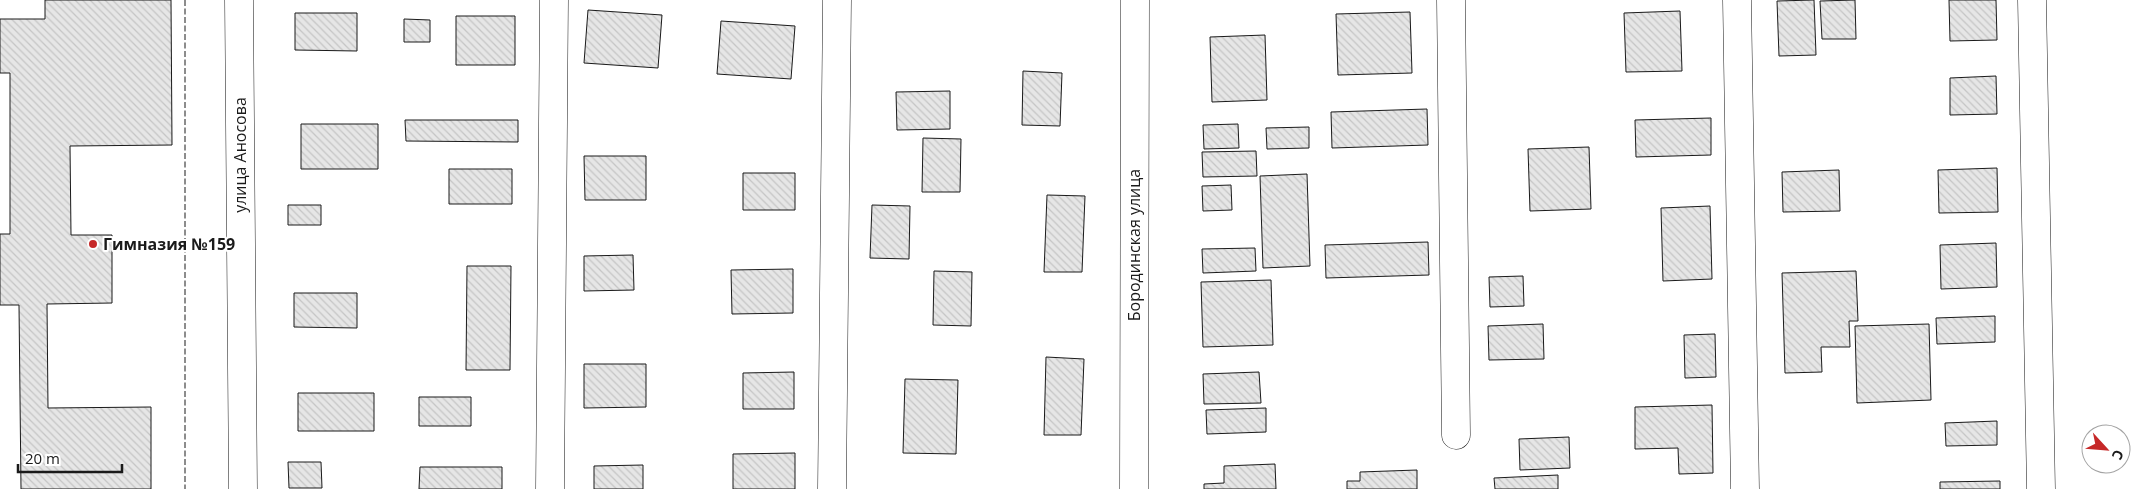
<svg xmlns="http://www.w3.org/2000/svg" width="2146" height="489" viewBox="0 0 2146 489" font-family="'Open Sans',sans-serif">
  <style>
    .building { fill: url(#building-back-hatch); stroke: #1a1a1a }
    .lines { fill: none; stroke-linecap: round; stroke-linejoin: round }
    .minor-casing { stroke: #1a1a1a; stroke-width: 29 }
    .minor { stroke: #fff; stroke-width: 28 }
    .fence { stroke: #1a1a1a; stroke-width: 1; stroke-dasharray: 6 2.5; stroke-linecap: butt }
    .poi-dot { fill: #c62828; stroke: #fff; stroke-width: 2 }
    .labels { text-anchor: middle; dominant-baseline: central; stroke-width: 4; stroke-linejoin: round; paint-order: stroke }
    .street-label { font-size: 16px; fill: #1a1a1a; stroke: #fff }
    .poi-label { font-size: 16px; font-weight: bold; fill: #1a1a1a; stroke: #fff; text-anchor: start }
  </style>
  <defs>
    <pattern id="building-back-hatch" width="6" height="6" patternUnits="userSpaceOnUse" patternTransform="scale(1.25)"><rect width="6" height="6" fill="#e6e6e6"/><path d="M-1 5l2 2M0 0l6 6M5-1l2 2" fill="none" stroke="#c5c5c5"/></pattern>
  </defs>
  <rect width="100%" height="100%" fill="#fff"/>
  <path class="building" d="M45,0h126l1,145 -102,1 1,89h41v68l-65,1 1,104 103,-1v82h-130l-2,-184h-19v-71h10v-161h-10v-54h45z
    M1814,0l2,55 -37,1 -2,-55z
    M1855,0l1,39h-34l-2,-38z
    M1949,0h47l1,40 -47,1z
    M588,10l74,5 -4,53 -74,-5z
    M1680,11l2,60 -56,1 -2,-59z
    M1410,12l2,61 -74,2 -2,-61z
    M295,13h62v38l-62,-1z
    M456,16h59v49h-59z
    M404,19l26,1v22h-26z
    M721,21l74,5 -4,53 -74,-5z
    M1265,35l2,65 -55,2 -2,-65z
    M1023,71l39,2 -2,53 -38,-1z
    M1996,76l1,38 -47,1v-37z
    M950,91v38l-53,1 -1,-38z
    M1427,109l1,36 -96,3 -1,-36z
    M1711,118v37l-75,2 -1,-37z
    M405,120h113v22l-112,-1z
    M301,124h77v45h-77z
    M1238,124l1,24 -35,1 -1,-24z
    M1309,127v21l-42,1 -1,-21z
    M923,138l38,1 -1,53h-38z
    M1589,147l2,62 -61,2 -2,-62z
    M1256,151l1,25 -54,1 -1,-25z
    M584,156h62v44h-61z
    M1997,168l1,44 -59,1 -1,-43z
    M449,169h63v35h-63z
    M1839,170l1,41 -57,1 -1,-40z
    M743,173h52v37h-52z
    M1307,174l3,92 -47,2 -3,-92z
    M1231,185l1,25 -29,1 -1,-25z
    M1047,195l38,1 -3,76h-38z
    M288,205h33v20h-33z
    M872,205l38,1 -1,53 -39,-1z
    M1710,206l2,73 -49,2 -2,-73z
    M1428,242l1,33 -103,3 -1,-33z
    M1996,243l1,44 -56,2 -1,-44z
    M1255,248l1,23 -53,2 -1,-24z
    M633,255l1,35 -50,1v-35z
    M467,266h44l-1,104h-44z
    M793,269v44l-61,1 -1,-44z
    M934,271l38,1 -1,54 -38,-1z
    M1856,271l2,50h-9l1,26h-29l1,25 -37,1 -3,-100z
    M1523,276l1,30 -34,1 -1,-30z
    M1271,280l2,65 -70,2 -2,-65z
    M294,293h63v35l-63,-1z
    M1995,316v26l-58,2 -1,-26z
    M1543,324l1,35 -55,1 -1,-34z
    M1929,324l2,76 -74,3 -2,-77z
    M1715,334l1,43 -31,1 -1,-43z
    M1046,357l38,2 -3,76h-37z
    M584,364h62v43l-62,1z
    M794,372v37h-51v-36z
    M1259,372l2,31 -57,1 -1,-30z
    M905,379l53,1 -2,74 -53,-1z
    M298,393h76v38h-76z
    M419,397h52v29h-52z
    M1712,405l1,68 -34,1 -1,-26 -43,1v-42z
    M1266,408v24l-59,2 -1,-24z
    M1997,421v24l-51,1 -1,-23z
    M1569,437l1,31 -50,2 -1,-31z
    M795,453v36h-62v-35z
    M288,462h33l1,26h-33z
    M1275,464l1,25h-72v-5l20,-1v-17z
    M643,465v24h-49v-23z
    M420,467h82v22h-83z
    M1417,470v19h-70v-8h13v-9z
    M1558,475v14h-63l-1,-11z
    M2000,481v8h-60v-7z"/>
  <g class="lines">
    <g class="minor-casing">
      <path id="minor" d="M239,0l4,489
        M1451,0l5,435
        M1737,0l8,489
        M2032,0l9,489
        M550,489l4,-489
        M832,489l5,-489
        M1134,489l1,-489"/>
    </g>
    <use href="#minor" class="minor"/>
    <path class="fence" d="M185,0v489"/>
  </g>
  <circle class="poi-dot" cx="93" cy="244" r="5"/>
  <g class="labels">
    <g class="street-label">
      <text transform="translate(240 155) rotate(-90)">улица Аносова</text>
      <text transform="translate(1134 245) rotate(-90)">Бородинская улица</text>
    </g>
    <g class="poi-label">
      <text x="103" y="244">Гимназия №159</text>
    </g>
  </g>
  <g transform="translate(2106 449) rotate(116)"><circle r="24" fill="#ffffff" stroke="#a3a3a3"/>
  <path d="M0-4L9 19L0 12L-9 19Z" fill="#c62828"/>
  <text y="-8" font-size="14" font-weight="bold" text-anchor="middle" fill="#1a1a1a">С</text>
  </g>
  <path d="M18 464v8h104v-8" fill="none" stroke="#1a1a1a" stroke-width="2.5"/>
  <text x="25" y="464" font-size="15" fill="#1a1a1a" stroke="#ffffff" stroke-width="4" paint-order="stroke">20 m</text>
</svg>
